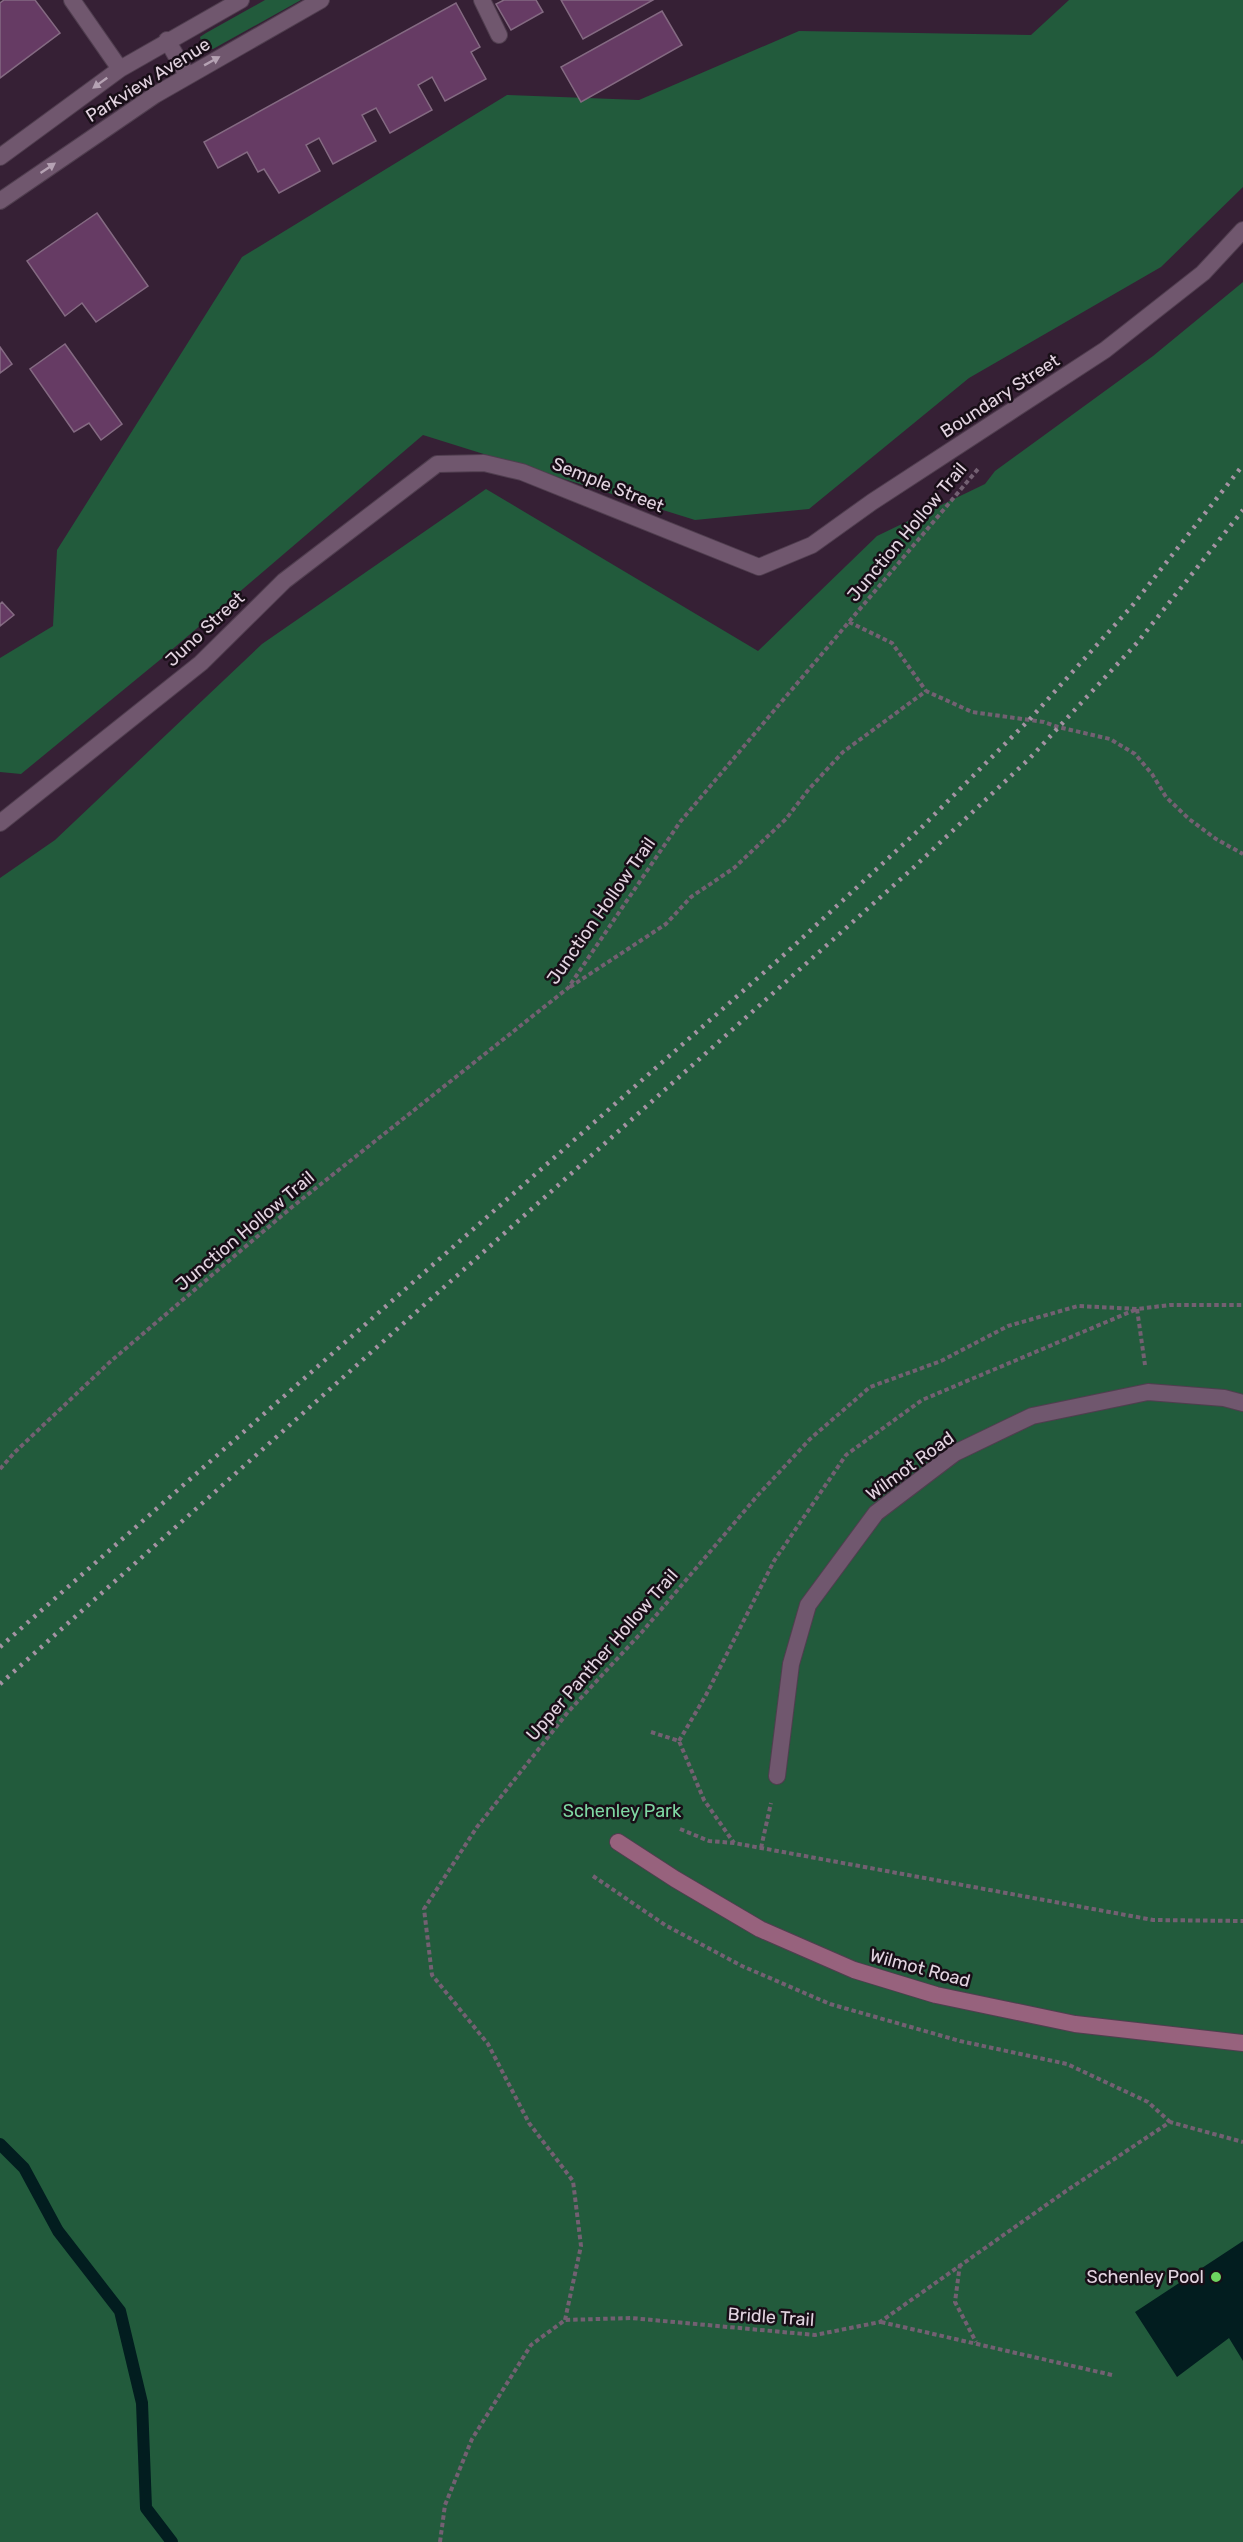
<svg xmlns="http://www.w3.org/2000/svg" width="1243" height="2542" viewBox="0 0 1243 2542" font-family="Rubik,sans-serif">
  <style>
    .green { fill: #225b3c }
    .water { fill: #021d1f }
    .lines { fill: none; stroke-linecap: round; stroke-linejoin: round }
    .stream { stroke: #021d1f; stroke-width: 12 }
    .building { fill: #663b64; stroke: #846a82; stroke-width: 1.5 }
    .service-casing { stroke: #503e4f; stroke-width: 18 }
    .minor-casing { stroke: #503e4f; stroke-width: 18 }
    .secondary-casing { stroke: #503e4f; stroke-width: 18 }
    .path { stroke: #736072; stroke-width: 4; stroke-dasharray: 4.5 3; stroke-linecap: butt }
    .service { stroke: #70576e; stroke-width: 16 }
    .minor { stroke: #70576e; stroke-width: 16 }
    .secondary { stroke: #97627d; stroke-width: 16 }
    .rail { stroke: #a493a3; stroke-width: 4.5; stroke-dasharray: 3 6; stroke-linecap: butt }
    .oneway { fill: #b5a2b3 }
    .poi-dot { fill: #6fd35f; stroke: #180e17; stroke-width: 2 }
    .labels { text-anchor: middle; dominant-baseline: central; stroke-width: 5; stroke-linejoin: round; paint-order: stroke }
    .street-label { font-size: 18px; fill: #e3d4e1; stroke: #180e17 }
    .park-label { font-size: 18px; fill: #7fd8a3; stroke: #180e17 }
    .poi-label { font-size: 18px; fill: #e3d4e1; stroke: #180e17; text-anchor: end }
  </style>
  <rect width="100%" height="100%" fill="#362035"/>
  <path class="green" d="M265,0h36l-88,49 -10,-1 -3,-11 6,-4z
    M1069,0h174v187l-82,80 -192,111 -160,131 -114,11 -272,-85 -262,224 -140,115 -21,-2v-114l53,-32 4,-76 185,-293 265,-162 132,5 160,-69 232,4z
    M1243,282v2260h-1243v-1664l55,-38 207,-196 224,-155 272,162 119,-115 108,-52 10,-13 158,-115z"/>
  <path class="water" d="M1243,2241v120l-14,-23 -52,39 -42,-65z"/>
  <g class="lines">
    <path class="stream" d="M0,2144l24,24 34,63 62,80 22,92 4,105 26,34"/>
  </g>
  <path class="building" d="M4,0h31l25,33 -60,45v-75z
    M504,0h32l7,12 -32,18 -15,-26z
    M561,0h92l-70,39z
    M456,3l24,44 -9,5 15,27 -41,22 -13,-24 -14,8 14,25 -42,23 -14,-25 -14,7 14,26 -43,23 -14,-26 -13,7 14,26 -41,22 -15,-24 -6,3 -11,-20 -29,16 -14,-26z
    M662,11l20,34 -101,57 -20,-35z
    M97,213l51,73 -52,36 -14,-19 -17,13 -38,-55z
    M65,344l57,80 -21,16 -12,-17 -15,9 -44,-63z
    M0,347l12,17 -12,9z
    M2,602l12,13 -14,11v-22z"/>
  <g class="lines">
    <g class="service-casing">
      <path id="service" d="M482,0l17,35
        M167,40l20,35
        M777,1776l14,-112 17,-59 68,-92 79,-60 77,-37 116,-24 76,6 19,5"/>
    </g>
    <g class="minor-casing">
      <path id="minor" d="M72,0l48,69
        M0,157l120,-88 121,-69
        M0,201l155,-106 166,-95
        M0,823l201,-160 83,-82 153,-117 47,-1 38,9 237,95 53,-22 60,-43 233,-152 98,-77 40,-43"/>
    </g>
    <g class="secondary-casing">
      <path id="secondary" d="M618,1842l57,37 85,50 94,41 82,25 139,29 168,19"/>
    </g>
    <path class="path" d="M849,622l43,21 34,48
      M570,987l96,-63 25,-27 43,-29 52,-49 23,-30 34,-37 83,-61 46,21 72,10 14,5 52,12 25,15 17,20 14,23 23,22 27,20 27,15
      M1137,1309l8,56
      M0,1469l15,-17 96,-91 181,-154 276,-219 112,-166 298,-353
      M651,1732l28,9 25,59 30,43
      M679,1741l27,-46 68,-134 72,-106 76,-55 215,-91
      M680,1829l29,12 25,2 419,77 90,1
      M761,1848l10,-45
      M593,1876l72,49 77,41 88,38 130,37 107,23 81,38 22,20
      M960,2264l-5,38 21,40
      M565,2320l16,-74 -8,-65 -44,-58 -41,-79 -56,-69 -8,-66 53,-82 91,-115 74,-80 116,-137 52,-56 60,-52 71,-26 67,-35 70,-20 59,3 33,-4h73
      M881,2322l231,53
      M440,2542l5,-37 27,-66 59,-94 34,-25 66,-2 184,17 65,-13 186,-131 104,-69 73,20"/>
    <use href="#service" class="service"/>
    <use href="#minor" class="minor"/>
    <use href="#secondary" class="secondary"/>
    <path class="rail" d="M0,1647l786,-694 135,-125 109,-109 102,-113 111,-141
      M0,1684l912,-815 118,-111 107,-115 106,-133"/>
  </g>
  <defs><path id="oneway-solid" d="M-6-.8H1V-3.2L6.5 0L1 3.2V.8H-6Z" transform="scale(1.5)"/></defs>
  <g class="oneway">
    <use href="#oneway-solid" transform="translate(212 61) rotate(-29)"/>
    <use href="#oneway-solid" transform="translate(100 83) rotate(144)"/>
    <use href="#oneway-solid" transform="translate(48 168) rotate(-34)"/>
  </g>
  <circle class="poi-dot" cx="1216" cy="2277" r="6"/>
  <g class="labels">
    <g class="street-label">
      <text transform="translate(148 80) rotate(-32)">Parkview Avenue</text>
      <text transform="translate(1000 396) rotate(-33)">Boundary Street</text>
      <text transform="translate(608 485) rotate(22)">Semple Street</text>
      <text transform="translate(907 532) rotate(-50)">Junction Hollow Trail</text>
      <text transform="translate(205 629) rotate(-43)">Juno Street</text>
      <text transform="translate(601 911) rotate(-55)">Junction Hollow Trail</text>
      <text transform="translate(245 1231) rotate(-40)">Junction Hollow Trail</text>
      <text transform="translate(910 1466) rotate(-36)">Wilmot Road</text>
      <text transform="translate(602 1655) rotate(-49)">Upper Panther Hollow Trail</text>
      <text transform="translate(920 1968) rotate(15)">Wilmot Road</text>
      <text transform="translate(771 2317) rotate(4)">Bridle Trail</text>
    </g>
    <g class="park-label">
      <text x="622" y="1811">Schenley Park</text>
    </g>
    <g class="poi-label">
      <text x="1204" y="2277">Schenley Pool</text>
    </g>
  </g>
</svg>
